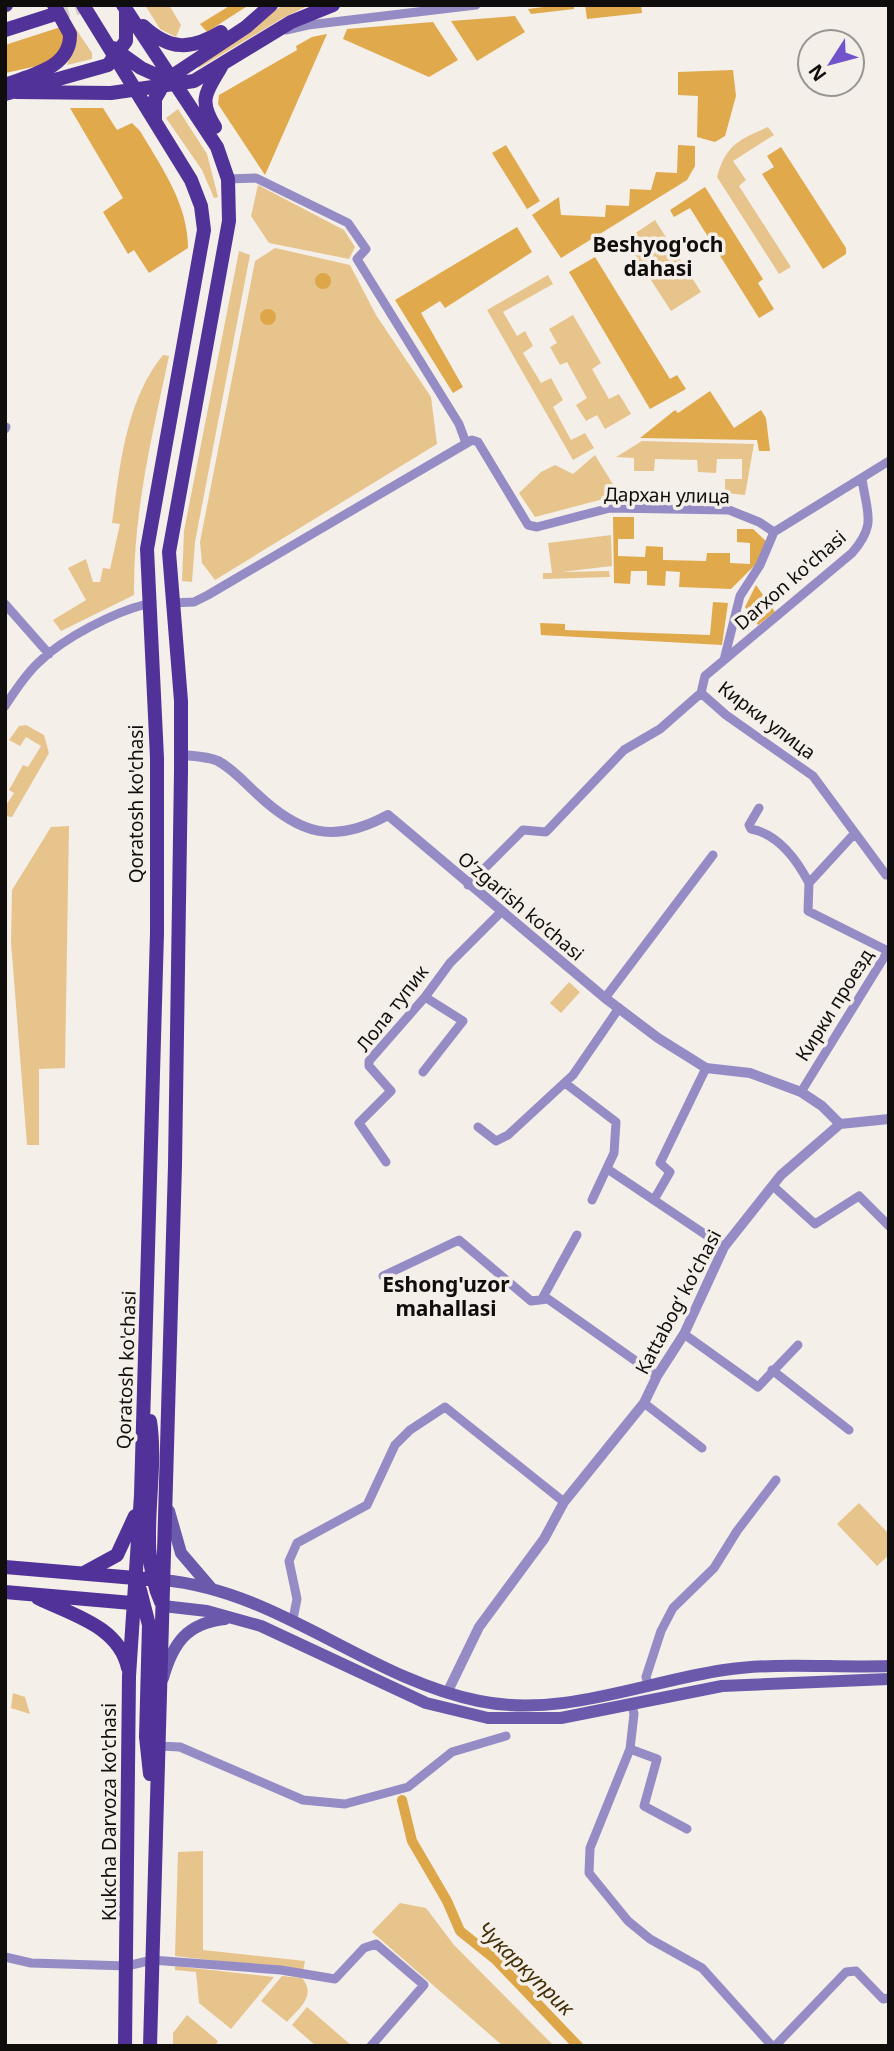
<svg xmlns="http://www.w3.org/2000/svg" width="894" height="2051" viewBox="0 0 894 2051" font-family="'Noto Sans',sans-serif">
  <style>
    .green { fill: #e8c48d }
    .forest { fill: #e0a94c }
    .water { fill: #dda649 }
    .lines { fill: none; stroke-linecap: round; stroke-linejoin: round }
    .canal { stroke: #dda649; stroke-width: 10 }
    .primary-tunnel { stroke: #d2cdc8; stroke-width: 14; stroke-dasharray: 14 7; stroke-linecap: butt }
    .minor { stroke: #958cc5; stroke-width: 9 }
    .tertiary { stroke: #958cc5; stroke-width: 10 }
    .secondary { stroke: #6b59ac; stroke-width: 12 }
    .primary { stroke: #503298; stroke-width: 14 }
    .labels { text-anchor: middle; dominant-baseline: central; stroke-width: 7; stroke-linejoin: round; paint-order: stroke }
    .street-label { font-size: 19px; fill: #0f0e0c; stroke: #f4efe9 }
    .neighbourhood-label { font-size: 21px; font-weight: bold; fill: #0f0e0c; stroke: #f4efe9 }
    .water-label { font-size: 21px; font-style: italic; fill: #422c03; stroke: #f4efe9 }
  </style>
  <rect width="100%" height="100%" fill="#f4efe9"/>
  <path class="green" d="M60,5l32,48v6l-25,6 10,-28z
    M145,5h24l12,20 -5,12 -16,-8z
    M283,5h26l-28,14 -82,49 -2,-3z
    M178,109l29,45 11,43 -4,1 -12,-28 -36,-52z
    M768,127l6,8 -41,26 13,19 -7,6 52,81 -12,7 -62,-97c9,-32 21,-37 51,-50z
    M258,185l86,45 11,17 -6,12 -80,-16 -18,-27z
    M655,220l46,72 -30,19 -46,-71z
    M275,248l75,17 26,50 55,82 6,47 -222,136 -13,-17 -2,-21 55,-281z
    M239,251l11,4 -55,287 -3,40 -10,-1 2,-50z
    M548,275l5,9 -50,28 14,24 8,-5 8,15 -10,7 18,30 10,-5 12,22 -10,7 18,33 14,-7 9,15 -21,12 -86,-150z
    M573,315l28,48 -9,6 17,30 10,-5 12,20 -26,15 -8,-14 -11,6 -10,-16 11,-7 -20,-36 -7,3 -10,-18 7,-4 -8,-14z
    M163,355l6,1c-17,80 -36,157 -35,239l-73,36 -8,-11 33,-20 -18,-32 18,-9 7,23h7l3,-14 7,1 10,-45 -8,-1c8,-58 14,-123 51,-168z
    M642,441l112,3 -9,51 -20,-2v-14h17v-20h-25l-1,14 -18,-1 -1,-12 -42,-1 -1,12h-20v-13l-18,-1z
    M595,455l19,31 1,10 -80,21 -16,-24 22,-21 14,-7 18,9z
    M611,535l1,31 -51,6 48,-1 1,6 -67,2v-6h9l-4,-30z
    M26,725l18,10 5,18 -37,64 -7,-1v-9l9,-14 -5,-3 14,-25 5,2 13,-21 -15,-9 -6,9 -11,-6 10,-14z
    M69,826l-4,242 -26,1v76h-12l-16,-203 1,-52 39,-63z
    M569,982l11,10 -19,21 -11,-10z
    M859,1503l30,31v21l-12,11 -40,-42z
    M13,1693l12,4 5,17 -19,-6z
    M203,1851v99l102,11 -2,10 -128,-15 3,-104z
    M400,1903l26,5 28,37 100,101h-51l-131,-114z
    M175,1966l99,11 -43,52 -32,-26 -3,-31 -21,-2z
    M282,1976l20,2c15,18 -3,30 -15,44l-26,-21z
    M307,2007l45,39h-36l-24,-21z
    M187,2015l31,26 -3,5h-42v-13z"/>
  <path class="forest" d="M231,5h18l-42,27 -7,-8z
    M559,5h15v4l-43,5 -3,-5z
    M585,5h56l1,8 -55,6z
    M515,16l10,16 -48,29 -26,-40z
    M433,22l25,38 -29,17 -86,-38 4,-10z
    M64,26l-2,26 -20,13 -37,8v-28z
    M327,34l-62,141 -47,-71 1,-9 78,-45 -1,-4 16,-9z
    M733,70l3,26 -11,40 -10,6 -18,-5 1,-41 -20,-1v-23z
    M70,108h33l14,22 15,-7 8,8c22,37 48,73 48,117l-39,25 -15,-23 -6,4 -25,-42 20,-14z
    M506,145l34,56 -13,8 -35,-56z
    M678,145l17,1v20l-8,14 -126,78 -29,-43 27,-18 2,18 44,2 1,-12 23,1 1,-17 21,1 5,-18 21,1z
    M781,147l65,101v6l-23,15 -61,-95 12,-7 -7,-11z
    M705,187l58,92 -5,4 16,26 -15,9 -69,-110 -16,9 -4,-7z
    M517,227l15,25 -87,56 -5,-7 -19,12 42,74 -10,6 -58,-93z
    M595,257l75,122 7,-4 9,14 -36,20 -81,-137z
    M710,391l24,37 27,-18 5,8 4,33h-11l-2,-11 -117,-2 35,-28 3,3z
    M613,517h21v22h-16v17l27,1 1,-11 17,1v13l43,1 1,-8h23v10l20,1v-21l-13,-1v-13h16l14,13 -3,14 -33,33 -52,-2 1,-15 -14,-1 -1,15 -18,-1v-14h-16l-1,13 -16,-1z
    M756,585l19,27 -17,13 -13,-18z
    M713,602l15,1 -6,42 -181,-10 -1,-12 25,1v6l145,5z"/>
  <path class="water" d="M315 281a8 8 0 1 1 16 0a8 8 0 1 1-16 0Z
    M260 317a8 8 0 1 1 16 0a8 8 0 1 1-16 0Z"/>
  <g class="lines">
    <path class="canal" d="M402,1800l10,41 35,60 13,30 35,28 83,87"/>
    <path class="primary-tunnel" d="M55,14l32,-9"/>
    <path class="minor" d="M286,30l22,-5 168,-20
      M228,179l28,-1 92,45 18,26 -9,10 102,165 7,19
      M5,429l1,-2
      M774,532l115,-71
      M171,603l23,-1 14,-7 264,-155 6,2 50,83 9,2 73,-19 119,2 30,12 15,10
      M5,604l44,50
      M724,660l16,-64 20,-31 14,-33
      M701,693l4,-17 147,-123c25,-29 15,-39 10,-74
      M701,693l25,22 87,61 73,99 3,-1
      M5,706c10,-15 20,-31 33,-43 25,-25 76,-51 109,-59
      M759,808l-10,17 2,4c28,5 46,31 58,54
      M468,885l55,-55 23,2 78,-82 36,-21 41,-36
      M605,998l108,-143
      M423,1072l40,-51 -38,-24
      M565,1083l51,39 -2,31 -22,47
      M801,1092l87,-141 -80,-40 1,-28 45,-49
      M478,1127l18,14 12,-6 65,-60 46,-67
      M386,1162l-27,-39 32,-32 -22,-25v-5l56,-64 25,-34 51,-51
      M609,1170l115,77
      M773,1186l42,38 44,-28 30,30
      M655,1198l15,-26 -10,-9 46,-95
      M383,1276l76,-36 72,61 17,-2 109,77
      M543,1297l34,-62
      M684,1334l74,53 40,-42
      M772,1370l77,60
      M644,1403l58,45
      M293,1619l4,-20 -8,-38 8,-18 70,-38 28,-60 15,-15 35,-23 119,95
      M649,1687l-3,-10 15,-46 12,-23 41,-40 23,-37 39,-51
      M632,1705l2,9 -4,35 -40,99 -1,25 39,48 22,18 52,29 70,78
      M159,1746l21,1 123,53 42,4 63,-17 44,-35 54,-16
      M630,1749l27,10 -13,47 43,23
      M5,1957l26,6 96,3 25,-6 129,10 54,9 29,-31 12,-4 48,41 -53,61
      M775,2046l71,-74 10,-1 27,28 6,-1"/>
    <path class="tertiary" d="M181,755c12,1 26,1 37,6 15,8 26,21 38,32 43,41 77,52 132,22l217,183 53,40 48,30 44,5 51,19 21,14 18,18
      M447,1693l32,-66 65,-88 20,-37 80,-99 13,-27 27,-42 40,-87 57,-72 59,-51 49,-5"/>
    <path class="secondary" d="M169,1511l12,42 30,35
      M163,1580c117,11 203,98 316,121 83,17 164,-19 245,-31 54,-8 110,-2 165,-4
      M163,1606l44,5 54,15 165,77 62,15h73l161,-32 167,-7
      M163,1678c10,-35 24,-55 62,-59"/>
    <path class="primary" d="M5,5h1
      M83,5l108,175 10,26 3,24 -57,319 10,209v175l-16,562 -12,181 -4,370
      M123,5l94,142 11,32 1,42 -60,331 12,149v70l-6,394 -25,881
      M143,26c27,25 48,24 78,6
      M5,30l50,-16
      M113,48l28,20 33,15
      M5,85c26,-10 66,-17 65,-51l-16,-29
      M16,92l95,1 83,-12 97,-59 42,-17
      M5,94l103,-29 18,-24v-29
      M155,121v-22l11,-19 80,-53 25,-22
      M215,127c-17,-28 -9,-34 6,-60
      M150,1421c9,60 -14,125 11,181
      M5,1567l142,12
      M84,1573l33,-18 18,-39
      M140,1590l9,35 -3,112 4,37
      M5,1592l138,12
      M38,1598c34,17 81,28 90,70"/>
  </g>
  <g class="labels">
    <g class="street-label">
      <text transform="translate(667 495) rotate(1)">Дархан улица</text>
      <text transform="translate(790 580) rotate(-41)">Darxon ko'chasi</text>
      <text transform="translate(767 720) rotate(37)">Кирки улица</text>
      <text transform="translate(136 804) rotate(-90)">Qoratosh ko'chasi</text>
      <text transform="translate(521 906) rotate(40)">O‘zgarish ko‘chasi</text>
      <text transform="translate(834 1005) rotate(-58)">Кирки проезд</text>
      <text transform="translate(392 1008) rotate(-52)">Лола тупик</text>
      <text transform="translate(678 1302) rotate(-62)">Kattabogʻ koʻchasi</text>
      <text transform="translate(126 1370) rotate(-88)">Qoratosh ko'chasi</text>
      <text transform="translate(109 1812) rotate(-90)">Kukcha Darvoza ko'chasi</text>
    </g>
    <g class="neighbourhood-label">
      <text x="658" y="244">Beshyog'och<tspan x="658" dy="24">dahasi</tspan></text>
      <text x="446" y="1284">Eshong'uzor<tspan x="446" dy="24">mahallasi</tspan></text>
    </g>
    <g class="water-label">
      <text transform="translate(526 1968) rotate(44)">Чукаркуприк</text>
    </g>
  </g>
  <rect width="894" height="2051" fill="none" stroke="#0f0e0c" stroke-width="14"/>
  <g transform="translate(831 63) rotate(234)"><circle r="33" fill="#f4efe9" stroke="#989591" stroke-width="2"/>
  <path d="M0-5L12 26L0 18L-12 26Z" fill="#7353cc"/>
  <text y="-10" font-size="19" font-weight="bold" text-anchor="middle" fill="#0f0e0c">N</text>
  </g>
</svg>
